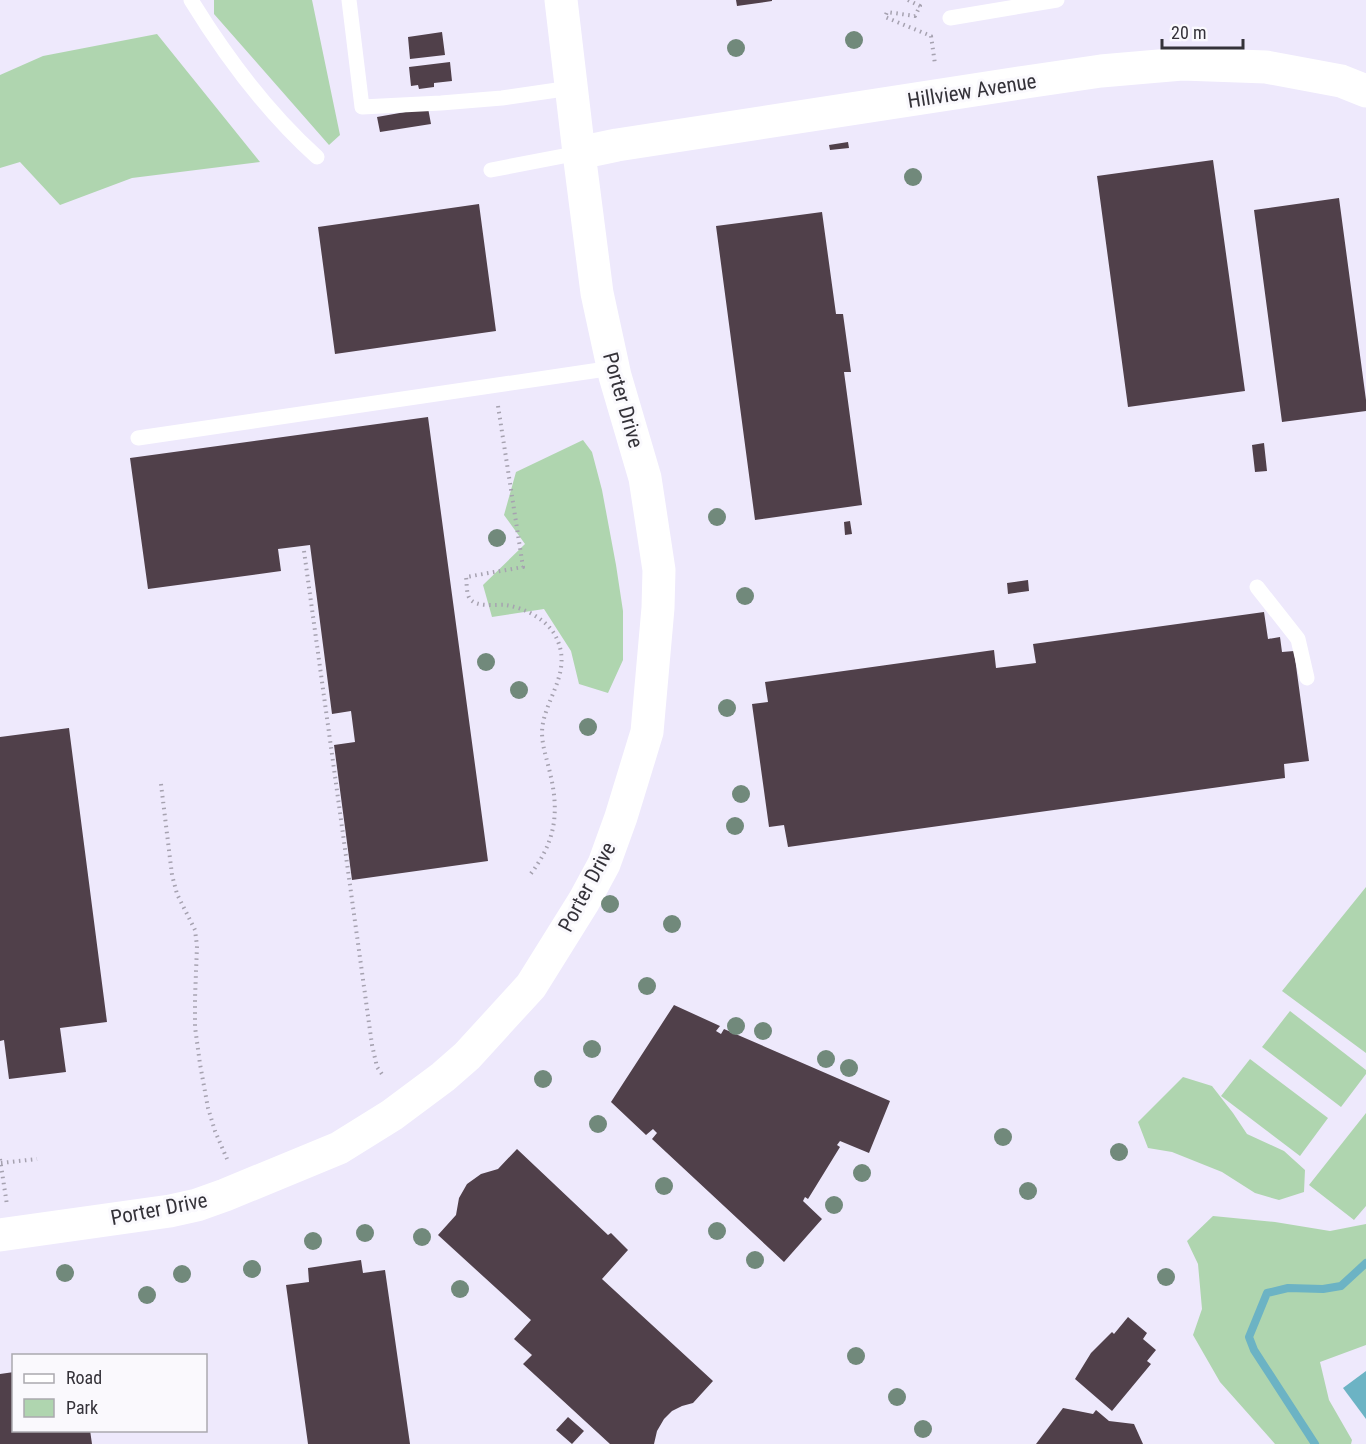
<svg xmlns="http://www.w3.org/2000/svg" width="1366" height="1444" viewBox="0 0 1366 1444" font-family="'Roboto Condensed',sans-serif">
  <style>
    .green { fill: #afd5af }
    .water { fill: #6cb3c4 }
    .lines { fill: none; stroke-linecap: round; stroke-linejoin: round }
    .stream { stroke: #6cb3c4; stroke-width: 8 }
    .building { fill: #50404a }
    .path { stroke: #a6a2b0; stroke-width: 4; stroke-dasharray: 1.5 4.5; stroke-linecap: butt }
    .service { stroke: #fff; stroke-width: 15 }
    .tertiary { stroke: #fff; stroke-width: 33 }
    .tree { fill: #71897b }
    .labels { text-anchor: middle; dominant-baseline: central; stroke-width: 6; stroke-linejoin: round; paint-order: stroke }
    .street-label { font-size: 21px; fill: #343239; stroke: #faf9fd }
  </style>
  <rect width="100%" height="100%" fill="#eee9fc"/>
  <path class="green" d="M214,0h98l28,135 -11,10 -115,-131z
    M157,34l103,128 -128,16 -72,27 -40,-43 -20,6v-93l43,-19z
    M583,440l9,12 10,38 14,75 7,46v49l-15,33 -29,-9 -8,-33 -27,-42 -52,8 -9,-32 42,-41 -21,-29 12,-43z
    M1366,887v166l-84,-62z
    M1290,1011l76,59v4l-25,33 -79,-60z
    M1250,1059l78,59 -28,38 -79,-60z
    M1183,1077l29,9 21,27 14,21 37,17 21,19 -1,22 -25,8 -24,-7 -33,-21 -50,-20 -24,-4 -10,-26z
    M1366,1113v93l-12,14 -45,-35z
    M1213,1216l62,6 55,9 36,-7v121l-46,17 9,38 23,40 -1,4h-76l-55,-62 -27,-47 9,-26 -4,-45 -11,-23z"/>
  <path class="water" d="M1366,1371v48l-23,-31z"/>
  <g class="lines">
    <path class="stream" d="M1315,1444l-61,-94 -5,-13 18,-44 21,-5 35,1 18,-3 25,-23"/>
  </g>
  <path class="building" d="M736,0h36v1l-35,5z
    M442,32l3,23 -35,4 -2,-22z
    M450,62l2,19 -18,2v4l-15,2 -1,-4 -7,1 -2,-19z
    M428,108l3,16 -51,8 -3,-15z
    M848,142l1,6 -19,2 -1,-5z
    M1213,160l32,231 -117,16 -31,-231z
    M1339,198l27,202v11l-84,11 -28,-212z
    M479,204l17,127 -161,23 -17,-127z
    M822,212l14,102h7l8,58h-7l18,133 -107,15 -39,-294z
    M428,417l60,444 -136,19 -18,-135 21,-3 -4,-31 -19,3 -22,-169 -32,4 3,22 -133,18 -18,-131z
    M1264,443l3,28 -12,1 -3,-27z
    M850,521l2,13 -7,1 -1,-13z
    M1028,580l1,11 -21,3 -1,-11z
    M1264,612l4,27 12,-2 2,15 12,-1 15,110 -25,3 1,14 -497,69 -4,-22 -15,2 -17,-123 16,-2 -3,-20 229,-32 2,18 40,-5 -3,-19z
    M69,728l38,294 -47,6 6,44 -57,7 -5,-39 -4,1v-304z
    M674,1005l46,21 -4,5 5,3 3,-5 166,72 -21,52 -29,-12 -3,4 3,2 -32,52 -3,-2 -2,4 19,18 -38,43 -132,-123 5,-6 -4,-4 -7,6 -35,-33z
    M517,1149l91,86 3,-2 17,17 -26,29 111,102 -20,22 -11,3 -10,5 -8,8 -7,12 -3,13h-44l-87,-80 9,-9 -18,-16 17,-19 -93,-85 18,-20 3,-17 8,-14 14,-10 17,-5z
    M361,1260l2,13 22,-3 25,174h-102l-22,-159 23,-3 -1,-14z
    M1128,1317l19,16 -4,6 13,11 -9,11 4,3 -39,47 -37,-32 16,-26 21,-21 2,2z
    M14,1372v58h76l2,14h-92v-70z
    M1063,1408l30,6 3,-4 13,11 25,3 9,20h-107z
    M568,1417l16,14 -12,13 -16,-14z"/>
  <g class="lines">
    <path class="path" d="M908,0l12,6 -5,10 -28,-4 -2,5 46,19 4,28
      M498,406l25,161 -57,10c1,6 0,17 4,22 8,9 25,5 36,6 18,3 39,13 49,30 20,37 -12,64 -13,97 0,14 5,27 8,41 10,41 5,70 -21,103
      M304,551l68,494 5,22 7,10
      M161,784l11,91 5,19 18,36 2,16 -2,52v29l5,37 8,44 7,23 12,28
      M0,1159l7,46
      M1,1163l36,-4"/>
    <path class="service" d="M191,0c35,57 76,112 126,157
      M349,0l13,107 79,-4 61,-5 69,-10
      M950,18l107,-18
      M491,170l88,-17
      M138,438l475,-70
      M1257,587l41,52 9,39"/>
    <path class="tertiary" d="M579,153l38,-8 409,-63 75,-11 81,-7 84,3 75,14 25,10
      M0,1235l170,-24 27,-6 28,-10 114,-47 53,-33 51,-38 24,-21 64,-70 53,-85 20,-37 17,-47 26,-85 11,-124 1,-38 -14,-92 -30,-102 -18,-83 -18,-140 -18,-153"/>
  </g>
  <g class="tree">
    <circle cx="854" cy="40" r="9"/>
    <circle cx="736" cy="48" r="9"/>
    <circle cx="913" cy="177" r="9"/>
    <circle cx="717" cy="517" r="9"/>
    <circle cx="497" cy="538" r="9"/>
    <circle cx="745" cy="596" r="9"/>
    <circle cx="486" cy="662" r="9"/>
    <circle cx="519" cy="690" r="9"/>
    <circle cx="727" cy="708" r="9"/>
    <circle cx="588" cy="727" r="9"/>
    <circle cx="741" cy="794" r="9"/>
    <circle cx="735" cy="826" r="9"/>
    <circle cx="610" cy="904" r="9"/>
    <circle cx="672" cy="924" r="9"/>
    <circle cx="647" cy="986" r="9"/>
    <circle cx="736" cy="1026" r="9"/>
    <circle cx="763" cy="1031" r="9"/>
    <circle cx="592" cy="1049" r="9"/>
    <circle cx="826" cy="1059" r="9"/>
    <circle cx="849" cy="1068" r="9"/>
    <circle cx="543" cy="1079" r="9"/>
    <circle cx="598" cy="1124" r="9"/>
    <circle cx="1003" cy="1137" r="9"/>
    <circle cx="1119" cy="1152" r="9"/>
    <circle cx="862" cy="1173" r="9"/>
    <circle cx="664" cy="1186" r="9"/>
    <circle cx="1028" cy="1191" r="9"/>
    <circle cx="834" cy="1205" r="9"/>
    <circle cx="717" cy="1231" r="9"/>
    <circle cx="365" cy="1233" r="9"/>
    <circle cx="422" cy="1237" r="9"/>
    <circle cx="313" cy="1241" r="9"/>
    <circle cx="755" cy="1260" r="9"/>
    <circle cx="252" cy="1269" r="9"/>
    <circle cx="65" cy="1273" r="9"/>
    <circle cx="182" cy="1274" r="9"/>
    <circle cx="1166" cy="1277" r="9"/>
    <circle cx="460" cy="1289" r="9"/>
    <circle cx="147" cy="1295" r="9"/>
    <circle cx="856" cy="1356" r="9"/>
    <circle cx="897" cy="1397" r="9"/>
    <circle cx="923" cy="1429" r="9"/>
  </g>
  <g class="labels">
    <g class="street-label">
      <text transform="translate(972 91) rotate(-9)">Hillview Avenue</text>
      <text transform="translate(623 400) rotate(74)">Porter Drive</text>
      <text transform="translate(587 887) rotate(-62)">Porter Drive</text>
      <text transform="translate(159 1209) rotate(-11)">Porter Drive</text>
    </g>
  </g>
  <rect x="12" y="1354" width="195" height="78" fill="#faf9fd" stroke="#aba9af" stroke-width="1.5"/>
  <rect x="24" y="1374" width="30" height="9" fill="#ffffff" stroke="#aba9af" stroke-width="1.5"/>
  <text x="66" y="1384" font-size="18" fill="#343239">Road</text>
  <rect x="24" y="1399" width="30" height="18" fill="#afd5af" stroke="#aba9af" stroke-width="1.5"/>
  <text x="66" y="1414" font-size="18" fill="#343239">Park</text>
  <path d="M1162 39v9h81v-9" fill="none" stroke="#343239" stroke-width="3"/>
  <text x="1171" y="39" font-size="18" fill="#343239" stroke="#faf9fd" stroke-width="4.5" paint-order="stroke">20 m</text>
</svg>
